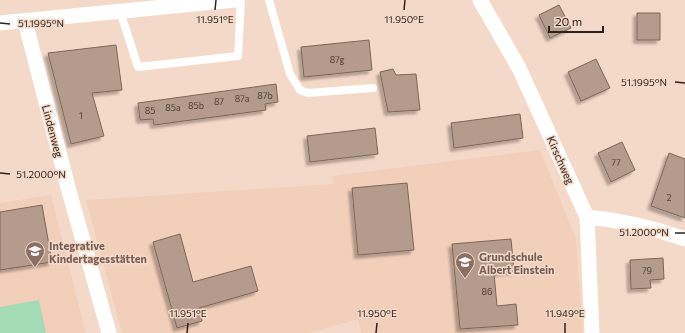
<svg xmlns="http://www.w3.org/2000/svg" width="685" height="333" viewBox="0 0 685 333" font-family="Commissioner,sans-serif">
  <style>
    .built { fill: #f2cfb9 }
    .green { fill: #a4dbb4 }
    .building { fill: #b59b8b; stroke: #7e6656; filter: url(#shadow) }
    .lines { fill: none; stroke-linecap: round; stroke-linejoin: round }
    .service { stroke: #fff; stroke-width: 8 }
    .minor { stroke: #fff; stroke-width: 15 }
    .ticks { fill: none; stroke: #2d231c; stroke-width: 1.5 }
    .labels { text-anchor: middle; dominant-baseline: central; stroke-width: 3; stroke-linejoin: round; paint-order: stroke }
    .number-label { font-size: 9px; fill: #4f4138 }
    .street-label { font-size: 11px; fill: #2d231c; stroke: #f5d9c8 }
    .education-label { font-size: 11px; font-weight: bold; fill: #785e54; stroke: #f5d9c8; text-anchor: start }
    .ticks-label { font-size: 10px; text-anchor: middle; fill: #2d231c; stroke: #f5d9c8; stroke-width: 3; stroke-linejoin: round; paint-order: stroke }
  </style>
  <defs>
    <filter id="shadow"><feDropShadow dx="-3.5" dy="3.5" stdDeviation="1" flood-color="#0004"/></filter>
  </defs>
  <rect width="100%" height="100%" fill="#f5d9c8"/>
  <path class="built" d="M540,150l36,89 7,94h-222l-3,-14 -49,14h-187l-36,-133 247,-16 -1,-8z
    M51,195l35,138h-86v-130z"/>
  <path class="green" d="M39,300l7,33h-46v-26z"/>
  <path class="building" d="M559,5l12,23 -21,10 -11,-23z
    M637,13h23v27h-23z
    M369,40l3,30 -68,7 -3,-30z
    M116,45l6,45 -30,3 12,43 -33,8 -23,-91z
    M596,59l14,29 -29,13 -13,-29z
    M393,69l3,6 20,-1 4,36 -32,2 -8,-40z
    M276,84l2,18 -13,2 1,6 -112,15 -1,-6 -13,1 -2,-17z
    M520,114l3,24 -69,10 -3,-25z
    M375,128l3,26 -68,8 -3,-26z
    M622,142l13,28 -24,12 -13,-29z
    M669,153l16,6v59l-34,-12z
    M407,183l7,67 -56,5 -6,-67z
    M42,205l10,57 -52,8v-58z
    M180,234l13,48 58,-16 7,25 -59,17 3,13 -25,7 -24,-86z
    M511,239l3,32 -20,2 3,33 19,-2 2,21 -58,4 -8,-85z
    M663,258l1,21 -14,1 1,8 -20,1 -1,-29z"/>
  <g class="lines">
    <path class="service" d="M269,0l21,74 10,16 8,3 65,-5
      M120,11l18,56 100,-11 3,-56"/>
    <path class="minor" d="M480,0l39,68 68,149 5,116
      M25,21l44,170 40,142
      M0,23l235,-23
      M587,217c35,3 64,10 98,22"/>
  </g>
  <path class="ticks" d="M215,10l1,-10M404,10l1,-10M0,23l10,1M675,82l10,1M0,173l10,1M675,233h10M187,333l1,-10M376,333l1,-10M565,333v-10"/>
  <defs>
    <g id="school-pin" transform="scale(1)"><path d="M0 17L-7.5 6A9.5 9.5 0 1 1 7.5 6Z" fill="#8d6e63" stroke="#f5d9c8"/><path d="M0-5L7-2L0 1L-7-2ZM-4 1L0 2.5L4 1V4Q0 6-4 4Z" fill="#fff"/></g>
  </defs>
  <g fill-rule="evenodd">
    <use href="#school-pin" x="35" y="251"/>
    <use href="#school-pin" x="465" y="262"/>
  </g>
  <g class="labels">
    <g class="number-label">
      <text x="337" y="59">87g</text>
      <text x="265" y="95">87b</text>
      <text x="242" y="98">87a</text>
      <text x="219" y="101">87</text>
      <text x="196" y="105">85b</text>
      <text x="173" y="107">85a</text>
      <text x="150" y="110">85</text>
      <text x="81" y="115">1</text>
      <text x="616" y="162">77</text>
      <text x="669" y="197">2</text>
      <text x="647" y="270">79</text>
      <text x="487" y="291">86</text>
    </g>
    <g class="street-label">
      <text transform="translate(53 131) rotate(75)">Lindenweg</text>
      <text transform="translate(561 160) rotate(66)">Kirschweg</text>
    </g>
    <g class="education-label">
      <text x="49" y="245">Integrative<tspan x="49" dy="13">Kindertagesstätten</tspan></text>
      <text x="479" y="256">Grundschule<tspan x="479" dy="13">Albert Einstein</tspan></text>
    </g>
  </g>
  <g class="ticks-label">
    <text x="215" y="23">11.951°E</text>
    <text x="404" y="23">11.950°E</text>
    <text x="41" y="27">51.1995°N</text>
    <text x="644" y="86">51.1995°N</text>
    <text x="41" y="178">51.2000°N</text>
    <text x="644" y="236">51.2000°N</text>
    <text x="188" y="317">11.951°E</text>
    <text x="377" y="317">11.950°E</text>
    <text x="565" y="317">11.949°E</text>
  </g>
  <path d="M549 26v6h54v-6" fill="none" stroke="#2d231c" stroke-width="2"/>
  <text x="555" y="26" font-size="12" fill="#2d231c" stroke="#f5d9c8" stroke-width="3" paint-order="stroke">20 m</text>
</svg>
